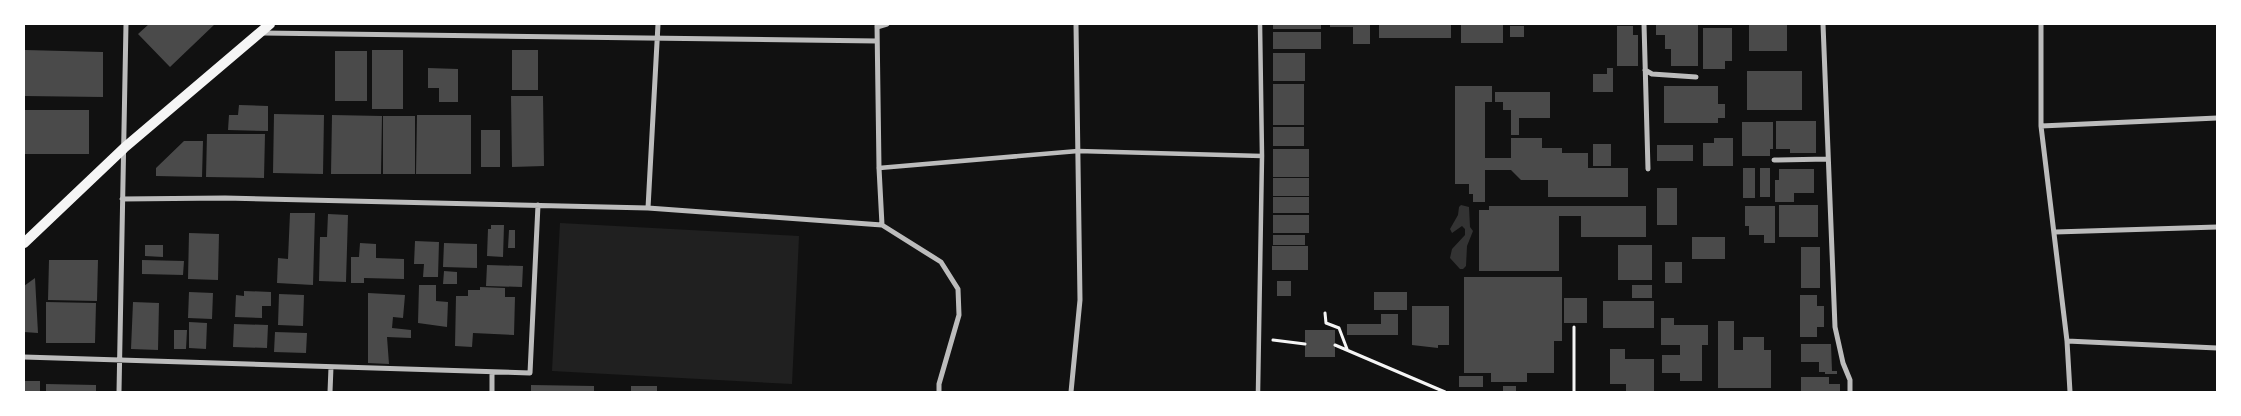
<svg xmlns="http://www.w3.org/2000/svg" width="2241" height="416" viewBox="0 0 2241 416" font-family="'Exo 2',sans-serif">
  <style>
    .green { fill: #202020 }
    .water { fill: #333 }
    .building { fill: #4a4a4a }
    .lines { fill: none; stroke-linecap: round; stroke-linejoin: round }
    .path { stroke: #f5f5f5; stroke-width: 3 }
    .pedestrian { stroke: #bcbcbc; stroke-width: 4.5 }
    .minor { stroke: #bcbcbc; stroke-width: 5 }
    .secondary { stroke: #f5f5f5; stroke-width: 10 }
  </style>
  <rect width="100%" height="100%" fill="#111"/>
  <path class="green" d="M560,223l239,13 -7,148 -240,-13z"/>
  <path class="water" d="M1461,205l8,2 1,20 3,4 -6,15 -1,20 -3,3h-3l-10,-11 2,-9 13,-14v-6l-3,-3 -10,7 -2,-4 8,-14 1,-8z"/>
  <path class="building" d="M149,24h66l-45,43 -32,-33z
    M1273,24h48v5h-48z
    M1330,24h40v20h-17v-17h-23z
    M1379,24h72v14h-72z
    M1749,24h38v27h-38z
    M1461,25h42v18h-42z
    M1656,25h42v41h-27v-17h-6v-14h-9z
    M1510,26h14v11h-14z
    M1617,26h16v9h5v31h-21z
    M1703,28h29v33h-7v8h-22z
    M1273,32h48v17h-48z
    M25,50l78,2v45l-79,-1z
    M372,50h31v59h-31z
    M512,50h26v40h-26z
    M335,51h32v50h-32z
    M1273,53h32v28h-32z
    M428,68l30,1v33h-19v-14h-11z
    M1607,68h6v24h-20v-18h14z
    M1747,71h55v39h-55z
    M1273,84h31v41h-31z
    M1455,86h37v16h-7v56h26v-20h31v10h20v5h26v15h40v29h-80v-17h-27l-10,-10h-26v32h-12v-8h-4v-10h-14z
    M1664,86h54v18h7v14h-7v5h-54z
    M1495,92h55v26h-31v17h-8v-25h-8v-8h-8z
    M511,96h32l1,70 -32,1z
    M239,105l29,1v25l-40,-1 1,-15h9z
    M24,110h65v44h-65z
    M274,114l50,1 -1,59 -50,-1z
    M332,115l50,1 -1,58h-50z
    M417,115h54v59h-55z
    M383,116h32v58h-32z
    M1776,121h40v32h-26v-4h-14z
    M1742,122h31v27h-3v7h-28z
    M1273,127h31v19h-31z
    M481,130h19v37h-19z
    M207,134h58l-1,44 -58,-1z
    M1714,138h19v28h-30v-23h11z
    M184,141h19l-1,36 -46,-1v-8z
    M1593,144h18v22h-18z
    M1657,145h36v16h-36z
    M1273,149h36v28h-36z
    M1743,168h12v30h-12z
    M1760,168h10v29h-10z
    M1779,169h35v24h-20v9h-19v-22h4z
    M1273,178h36v18h-36z
    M1657,188h20v37h-20z
    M1273,197h36v16h-36z
    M1779,205h39v32h-39z
    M1489,206h157v31h-65v-21h-22v55h-80v-61h10z
    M1745,206h30v37h-11v-8h-15v-9h-4z
    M290,213h25l-2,72 -36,-2 1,-25 10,1z
    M328,214l20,1 -2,67 -27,-1 1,-44h7z
    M1273,215h36v18h-36z
    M491,225h13l-1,32 -16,-1 1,-27h3z
    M509,230h6v18h-7z
    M189,233l30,1 -1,46 -30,-1z
    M1273,235h32v10h-32z
    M1692,237h33v22h-33z
    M415,241l24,1 -1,35h-15l1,-13h-10z
    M360,243l16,1v14l28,1v20l-40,-1v5h-13v-26h8z
    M444,243l33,1v24l-34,-1z
    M145,245h18v12l-18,-1z
    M1618,245h34v35h-34z
    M1272,246h36v24h-36z
    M1801,247h19v41h-19z
    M49,260h49l-1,41 -49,-1z
    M142,260l42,1 -1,14 -41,-1z
    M1665,262h17v21h-17z
    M487,265l36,1 -1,21 -36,-1z
    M444,271l13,1v12h-14z
    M1464,277h98v64h-8v32h-27v9h-36v-9h-27z
    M35,278l3,55 -14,-1v-46z
    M1277,281h14v15h-14z
    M419,285h17v16l12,1 -1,25 -29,-4z
    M1632,285h20v13h-20z
    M480,287l25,1v9h10l-1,38 -41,-2 -1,14 -17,-1 1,-50h12v-6h12z
    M244,291l27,1v14h-9v12l-27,-1 1,-22 8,1z
    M189,292l24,1 -1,26 -24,-1z
    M1374,292h33v18h-33z
    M368,293l37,2 -2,23 -10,-1 -1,11 19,2v8l-24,-1 2,27 -21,-1z
    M279,294l25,1 -1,31 -25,-1z
    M1800,295h17v11h7v21h-7v10h-17z
    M1564,298h23v25h-23z
    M1603,301h51v27h-51z
    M46,302l50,1 -1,40h-49z
    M133,302l26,1 -1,47 -27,-1z
    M1412,306h37v39h-11v3l-26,-3z
    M1381,314h17v21h-51v-11h34z
    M1661,318h13v7h34v20h-6v36h-22v-8h-18v-18h18v-10h-19z
    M1718,321h16v29h9v-13h21v13h7v38h-53z
    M189,322l18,1 -1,26 -17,-1z
    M234,324l34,1 -1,23 -34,-1z
    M174,330h13l-1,19h-12z
    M1305,330h30v27h-30z
    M275,332l32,1 -1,20 -32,-1z
    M1801,344h30l1,27h5v3h-12v-2h-6v-10h-18z
    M1610,349h15v10h29v33h-28v-8h-16z
    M1459,376h24v11h-24z
    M1801,377h28v7h11v8h-39z
    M24,381h16v11h-16z
    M46,384l50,1v7h-50z
    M531,385l63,1v6h-63z
    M631,386h26v6h-26z
    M1503,386h13v6h-13z"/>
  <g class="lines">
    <path class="path" d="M1325,313l1,10 13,5 8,21
      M1273,340l32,4
      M1335,345l110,47
      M1574,392v-65"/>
    <path class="pedestrian" d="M879,168l199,-17 184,5
      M1258,392l4,-236 -2,-132"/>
    <path class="minor" d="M877,24l2,144 3,57
      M1644,24l4,145
      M1823,24l12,303 8,36 7,17v12
      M2041,24v102l26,215 3,51
      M877,27l10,-3
      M263,33l614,8
      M1645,70l7,4 44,3
      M2041,126l176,-8
      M1774,160l54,-1
      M122,199l103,-1 423,10 234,17 59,37 17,27 1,26 -20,69v8
      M648,208l10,-184
      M2055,232l162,-5
      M2067,341l150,7
      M24,357l506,16 8,-168
      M119,392l7,-368
      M330,392l1,-25
      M492,392v-20
      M1071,392l9,-92 -4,-276"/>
    <path class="secondary" d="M24,243l100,-95 146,-124"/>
  </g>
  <rect width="2241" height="416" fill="none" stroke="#ffffff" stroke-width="50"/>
</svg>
